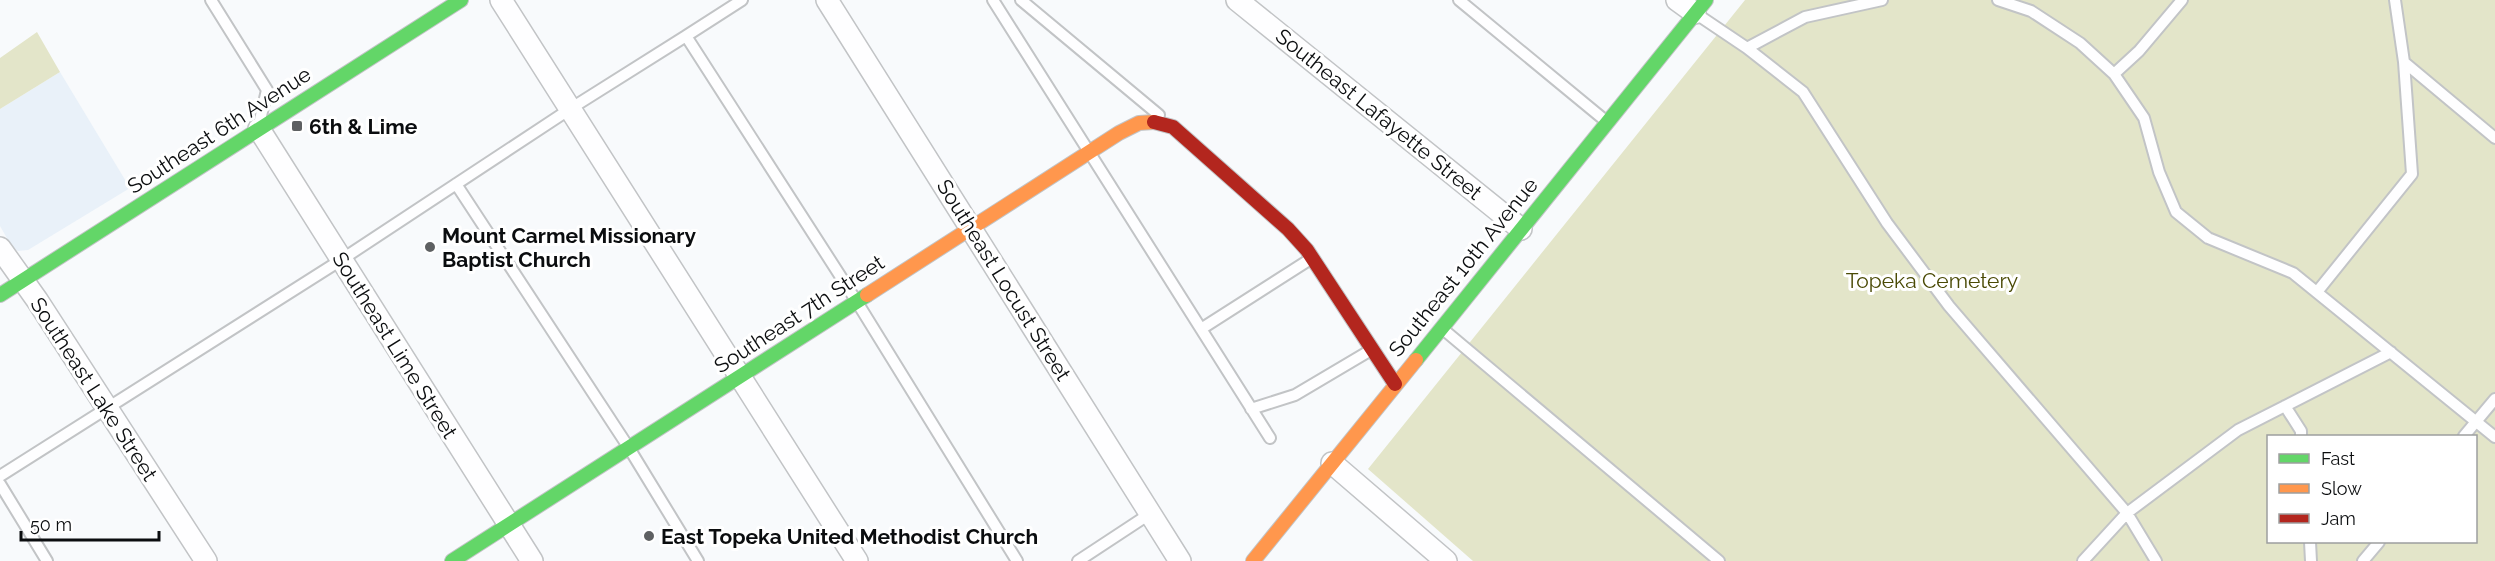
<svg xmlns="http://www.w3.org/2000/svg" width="2495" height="561" viewBox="0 0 2495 561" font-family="Raleway,sans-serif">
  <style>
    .built { fill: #e9f1f9 }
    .green { fill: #e3e5c9; fill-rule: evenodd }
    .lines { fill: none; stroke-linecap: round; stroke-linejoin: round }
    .lane-casing { stroke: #c2c4c6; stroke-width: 14 }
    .street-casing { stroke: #c2c4c6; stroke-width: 24 }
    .fast-casing { stroke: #c2c4c6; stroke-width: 16 }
    .slow-casing { stroke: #c2c4c6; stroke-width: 16 }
    .jam-casing { stroke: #c2c4c6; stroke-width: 16 }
    .lane { stroke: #fefeff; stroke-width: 10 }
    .street { stroke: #fefeff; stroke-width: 21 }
    .fast { stroke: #63d668; stroke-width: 14 }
    .slow { stroke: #ff974d; stroke-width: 14 }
    .jam { stroke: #b3261e; stroke-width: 14 }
    .poi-dot { fill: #5e6062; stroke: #fff; stroke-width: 2 }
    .labels { text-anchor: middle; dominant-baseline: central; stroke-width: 6; stroke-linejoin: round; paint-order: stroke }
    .street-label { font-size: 21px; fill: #0b0d0f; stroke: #fff }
    .poi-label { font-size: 21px; font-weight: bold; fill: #0b0d0f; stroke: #fff; text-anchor: start }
    .park-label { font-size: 21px; fill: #4a4a05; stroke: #fff }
  </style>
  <rect width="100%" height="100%" fill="#f8fafc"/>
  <path class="built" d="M60,72l70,116 -102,62 -10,1 -6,-4 -12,-21v-117z"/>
  <path class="green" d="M1745,0h750v561h-1022l-105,-92zM2268,436h208v106h-208z
    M37,32l23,40 -60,37v-51z"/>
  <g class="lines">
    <g class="lane-casing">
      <path id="lane" d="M211,0l56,90 -7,30
        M993,0l277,438
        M1021,0l138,115
        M1459,0l148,122
        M1998,0l33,11 49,32 34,31 30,44 15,54 17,40 32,26 85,35 202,164
        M1698,15l49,33 56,44 84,131 62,83 178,207 29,48
        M686,36l56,-36
        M1747,48l58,-31 77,-17
        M2404,62l91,76
        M2114,74l25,-23 43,-51
        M456,184l173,264 69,113
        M2317,292l95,-118 -8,-112 -9,-62
        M1201,329l111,-71
        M1444,330l275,231
        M2285,406l16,25v5
        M1251,409l44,-14 76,-45
        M2464,436l31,-37
        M0,476l341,-216 229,-151 116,-73 171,266 160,259
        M0,484l47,77
        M2310,542l1,19
        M1078,561l73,-48
        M2083,561l44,-48 111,-83 153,-78
        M2363,561l16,-19"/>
    </g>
    <g class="street-casing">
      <path id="street" d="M501,0l356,561
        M827,0l353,561
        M1237,0l284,229
        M1677,0l18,13
        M259,129l273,432
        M0,248l37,52 169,261
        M1332,463l114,98"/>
    </g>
    <g class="fast-casing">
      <path id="fast" d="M0,295l461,-295
        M1416,360l290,-360
        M452,561l415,-266"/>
    </g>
    <g class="slow-casing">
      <path id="slow" d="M867,295l252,-162 20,-10 15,-1
        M1253,561l163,-201"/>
    </g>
    <g class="jam-casing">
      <path id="jam" d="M1154,122l19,5 115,102 19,21 88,134"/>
    </g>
    <use href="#lane" class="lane"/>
    <use href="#street" class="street"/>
    <use href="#fast" class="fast"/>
    <use href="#slow" class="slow"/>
    <use href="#jam" class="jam"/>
  </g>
  <g class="poi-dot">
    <rect x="291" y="120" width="12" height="12" rx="3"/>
    <circle cx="430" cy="247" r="6"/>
    <circle cx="649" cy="536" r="6"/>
  </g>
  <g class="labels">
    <g class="street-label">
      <text transform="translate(1379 114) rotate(39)">Southeast Lafayette Street</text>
      <text transform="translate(219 130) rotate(-33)">Southeast 6th Avenue</text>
      <text transform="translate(1463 267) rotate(-51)">Southeast 10th Avenue</text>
      <text transform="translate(1004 280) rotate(58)">Southeast Locust Street</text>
      <text transform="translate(799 314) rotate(-33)">Southeast 7th Street</text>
      <text transform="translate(395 345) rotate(58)">Southeast Lime Street</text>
      <text transform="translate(94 389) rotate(57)">Southeast Lake Street</text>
    </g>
    <g class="poi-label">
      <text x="309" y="126">6th &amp; Lime</text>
      <text x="442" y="235">Mount Carmel Missionary<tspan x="442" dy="24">Baptist Church</tspan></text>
      <text x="661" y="536">East Topeka United Methodist Church</text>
    </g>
    <g class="park-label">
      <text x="1932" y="280">Topeka Cemetery</text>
    </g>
  </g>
  <rect x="2267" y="435" width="210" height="108" fill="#ffffff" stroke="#9d9e9f" stroke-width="1.5"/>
  <rect x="2279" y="454" width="30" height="9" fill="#63d668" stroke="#9d9e9f" stroke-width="1.5"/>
  <text x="2321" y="465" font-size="18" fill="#0b0d0f">Fast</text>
  <rect x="2279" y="484" width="30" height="9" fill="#ff974d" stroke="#9d9e9f" stroke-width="1.5"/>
  <text x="2321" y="495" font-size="18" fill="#0b0d0f">Slow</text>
  <rect x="2279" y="514" width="30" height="9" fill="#b3261e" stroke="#9d9e9f" stroke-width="1.5"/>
  <text x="2321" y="525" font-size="18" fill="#0b0d0f">Jam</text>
  <path d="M21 531v9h138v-9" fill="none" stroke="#0b0d0f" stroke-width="3"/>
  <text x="30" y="531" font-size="18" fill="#0b0d0f" stroke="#ffffff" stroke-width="4.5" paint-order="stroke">50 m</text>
</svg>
